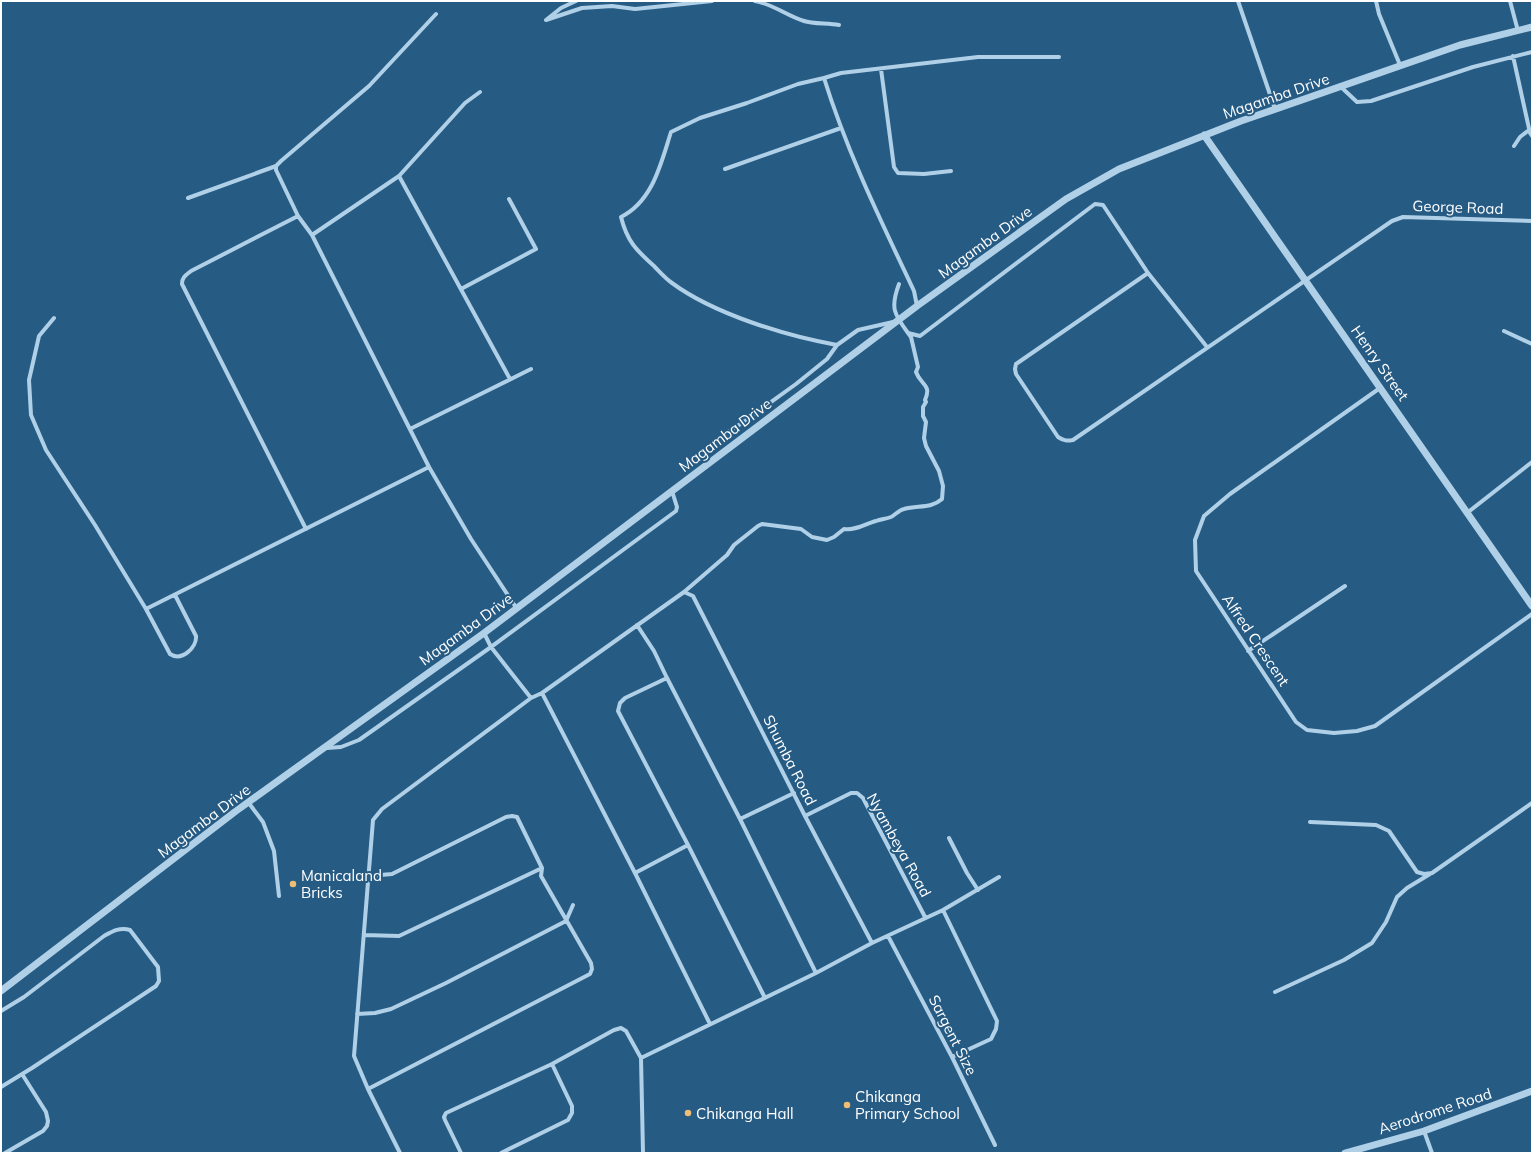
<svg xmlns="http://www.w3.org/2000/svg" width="1533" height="1154" viewBox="0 0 1533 1154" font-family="Mulish,sans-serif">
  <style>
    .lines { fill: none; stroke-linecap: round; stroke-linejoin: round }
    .minor { stroke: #b0d0e7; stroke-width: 4 }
    .tertiary { stroke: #b0d0e7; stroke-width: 7 }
    .poi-dot { fill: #f0bd75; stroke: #265b84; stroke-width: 1.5 }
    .labels { text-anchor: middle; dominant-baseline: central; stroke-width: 4; stroke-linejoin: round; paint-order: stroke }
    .street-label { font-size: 15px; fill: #fff; stroke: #265b84 }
    .poi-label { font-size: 15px; fill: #fff; stroke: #265b84; text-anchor: start }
  </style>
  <rect width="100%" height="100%" fill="#265b84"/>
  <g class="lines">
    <path class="minor" d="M576,1l-15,7 -15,12 36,-12 30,-2 23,3 77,-8
      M755,1c18,3 32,15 49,20 9,3 24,2 35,4
      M1238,1l37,108
      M1376,1l3,13 21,51
      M1510,1l8,30
      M436,14l-67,72 -88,75 -5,5v4l22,46 14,19 117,232 42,72 46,70
      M1513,56l17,77 2,3
      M881,69l13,98 4,6 26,1 27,-3
      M824,78l-26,6 -51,19 -47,15 -29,14c-10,31 -18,69 -50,85 6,24 15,33 33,49 6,6 11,12 18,17 42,31 114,53 165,62l21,-15 35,-8
      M1341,87l16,15 14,-1 102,-34 59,-15
      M1514,146l6,-9 9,-7
      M725,169l116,-41
      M399,176l66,-73 15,-11
      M188,198l88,-32
      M298,216l-107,55c-5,4 -9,6 -9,13l124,245
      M312,235l87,-59 111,203
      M1148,273l-132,91 -1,5 1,5 42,63c6,4 9,4 15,3l319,-219 11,-4 129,4
      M899,284c-9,24 -5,30 9,49l12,3 175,-132 8,1 45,68 59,74
      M461,289l75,-40 -27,-50
      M917,306l-3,-15c-33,-70 -67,-139 -90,-213l17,-5 137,-16h81
      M54,318l-15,18 -10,44 2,35 15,35 49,75 51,84 283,-142
      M1504,331l28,13
      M1380,388l-150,106 -26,22 -9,24 1,31 100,151 11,8 27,3 23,-2 18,-5 157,-112
      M410,429l121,-60
      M728,432l14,-9 54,-39 31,-25 10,-14
      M1467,513l65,-51
      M684,592l9,4 112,220 67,127
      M146,609l24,45c12,8 27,-7 26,-18l-21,-41
      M637,625l17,26 13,27 73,141 76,154
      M484,633l7,14 40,51
      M1248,651l97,-65
      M667,678l-42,20 -5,5 -2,8 70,134 77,153
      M542,693l93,180 75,151
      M327,748l14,-1 18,-7 132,-93 185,-136 1,-4 -5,-16
      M248,802l15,20 11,29 5,45
      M805,816l46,-23h6l6,5 62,119
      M740,819l54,-26
      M1310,822l66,3 13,6 28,41 7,2 8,-1 100,-70
      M949,838l18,35 11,17
      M635,873l53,-28
      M943,910l54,111 -1,8 -5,10 -39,18
      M364,935l35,1 143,-68
      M888,936l64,121 43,88
      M1275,992l69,-32 28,-17 14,-21 11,-25 10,-9 23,-14
      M1,1011l23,-14 80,-61c9,-5 16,-9 26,-6l28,37 1,14 -3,5 -124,82 -31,19
      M357,1014l18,-1 16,-4 55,-26 120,-62 7,-16
      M368,1089l222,-115 2,-5 -1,-6 -50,-87 1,-8 -25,-51 -5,-1 -6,1 -114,57 -23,2
      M1424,1131l8,22
      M5,1153l38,-22 4,-5 1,-5 -2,-9 -24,-38
      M400,1153l-32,-64 -14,-33 19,-236 9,-11 149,-111 11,-5 142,-101 43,-37 7,-10 24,-19 4,-2 39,5 11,8 15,3 7,-3 10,-8c11,2 21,-5 32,-8 5,-2 10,-2 15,-4 4,-2 8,-7 13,-8 14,-4 27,0 38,-10l1,-13 -4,-15 -13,-25 -2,-8 2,-16 -3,-6v-9l3,-5 -1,-2c7,-16 -4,-14 -9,-28l2,-5 -7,-30 -3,-4
      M461,1153l-16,-33 -1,-3 2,-4 106,-49
      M501,1153l67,-33 4,-7v-7l-20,-42 62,-34 7,-2 5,3 15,27
      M643,1153l-2,-95 175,-85 56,-30 71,-33 56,-33"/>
    <path class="tertiary" d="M1204,135l328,471
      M1,991l235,-180 248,-178 433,-327 149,-107 53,-30 122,-48 219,-76 72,-18
      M1345,1153l79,-22 108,-40"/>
  </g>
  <g class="poi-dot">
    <circle cx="293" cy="884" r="4"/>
    <circle cx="847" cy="1105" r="4"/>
    <circle cx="688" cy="1113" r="4"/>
  </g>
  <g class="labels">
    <g class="street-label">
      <text transform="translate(1276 96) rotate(-19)">Magamba Drive</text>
      <text transform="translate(1458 207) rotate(2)">George Road</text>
      <text transform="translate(985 242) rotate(-36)">Magamba Drive</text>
      <text transform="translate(1380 363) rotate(55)">Henry Street</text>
      <text transform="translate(725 435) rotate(-37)">Magamba Drive</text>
      <text transform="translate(466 629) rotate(-36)">Magamba Drive</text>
      <text transform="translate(1256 640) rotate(56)">Alfred Crescent</text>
      <text transform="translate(790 760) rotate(63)">Shumba Road</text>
      <text transform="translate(204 821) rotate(-37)">Magamba Drive</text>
      <text transform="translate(899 845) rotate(61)">Nyambeya Road</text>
      <text transform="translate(953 1035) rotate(63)">Sargent Size</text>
      <text transform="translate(1435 1111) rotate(-18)">Aerodrome Road</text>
    </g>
    <g class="poi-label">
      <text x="301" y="875">Manicaland<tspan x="301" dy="17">Bricks</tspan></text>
      <text x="855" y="1096">Chikanga<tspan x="855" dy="17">Primary School</tspan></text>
      <text x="696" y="1113">Chikanga Hall</text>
    </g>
  </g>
  <rect width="1533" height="1154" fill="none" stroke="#ffffff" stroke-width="4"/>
</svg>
